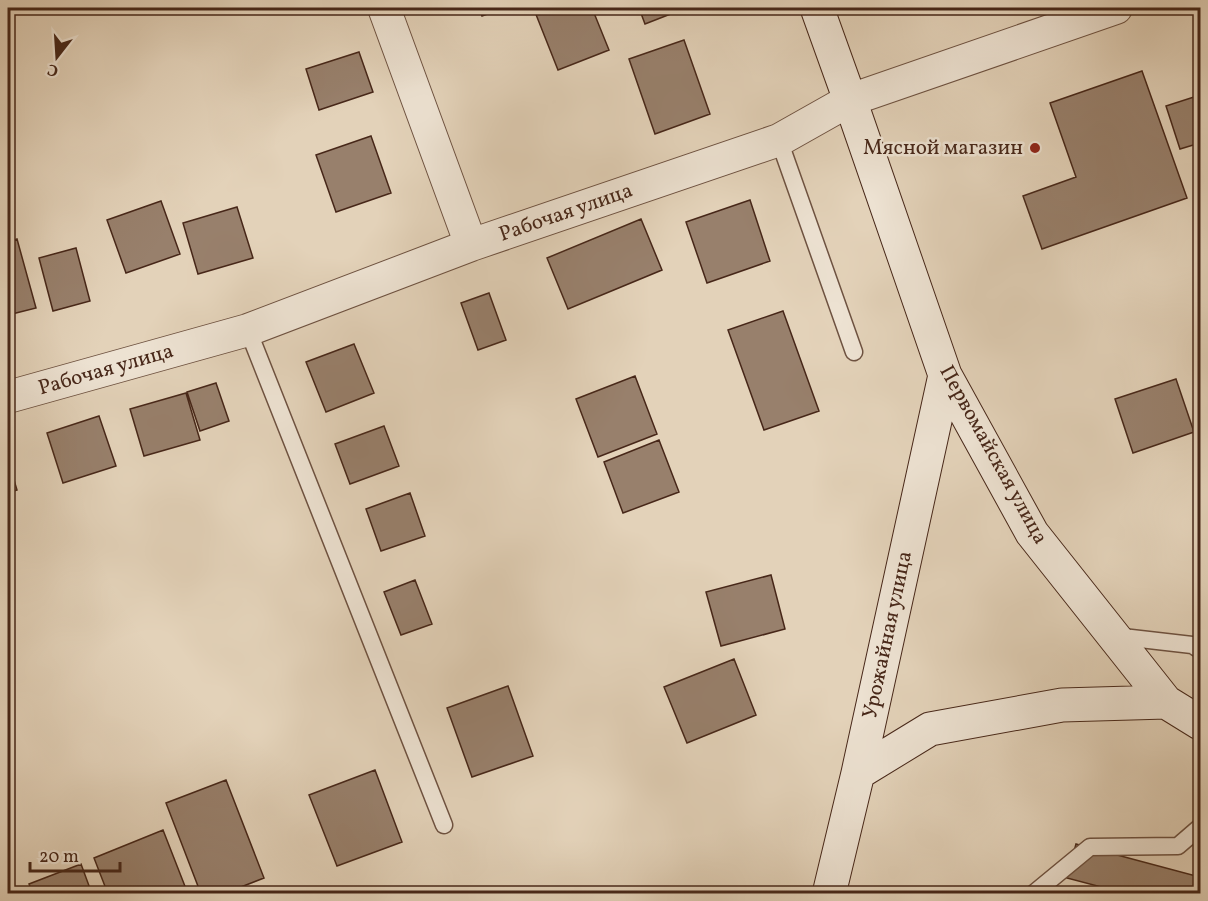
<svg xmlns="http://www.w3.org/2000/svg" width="1208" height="901" viewBox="0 0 1208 901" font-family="Vollkorn,serif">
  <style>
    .building { fill: #98806c; stroke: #472719; stroke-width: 1.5 }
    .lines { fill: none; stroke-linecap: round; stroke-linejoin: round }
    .lane-casing { stroke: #6e5241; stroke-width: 19 }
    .street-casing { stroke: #6e5241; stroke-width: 34 }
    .secondary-casing { stroke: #472719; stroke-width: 35 }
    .lane { stroke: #ede2d2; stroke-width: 16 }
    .street { stroke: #ede2d2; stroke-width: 32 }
    .secondary { stroke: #ede2d2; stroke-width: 33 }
    .poi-dot { fill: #8f2418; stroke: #ede2d2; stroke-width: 2 }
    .labels { text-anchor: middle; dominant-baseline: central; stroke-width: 5; stroke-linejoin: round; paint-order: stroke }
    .poi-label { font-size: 21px; fill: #472719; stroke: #ede2d2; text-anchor: end }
    .street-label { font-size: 21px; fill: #472719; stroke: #ede2d2 }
  </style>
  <rect width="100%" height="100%" fill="#e3d2b9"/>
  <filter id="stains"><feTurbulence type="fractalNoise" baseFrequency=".00333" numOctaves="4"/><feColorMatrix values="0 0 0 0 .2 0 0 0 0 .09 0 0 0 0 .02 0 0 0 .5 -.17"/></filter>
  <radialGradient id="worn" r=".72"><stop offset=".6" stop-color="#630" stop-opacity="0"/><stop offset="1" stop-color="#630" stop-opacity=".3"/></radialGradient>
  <path class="building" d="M479,8h25l-22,8z
    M546,8h46l17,42 -51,20 -23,-58z
    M639,8h47l-41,16z
    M684,40l26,74 -55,20 -26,-75z
    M359,52l14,40 -54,18 -13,-41z
    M1142,71l45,127 -145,51 -19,-53 53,-19 -26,-74z
    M1200,95v48l-20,6 -14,-43z
    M371,136l20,57 -55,19 -20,-57z
    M750,200l20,61 -63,22 -21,-61z
    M161,201l19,53 -54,19 -19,-53z
    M237,207l16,51 -55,16 -15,-51z
    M641,219l21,51 -94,39 -21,-51z
    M17,239l19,69 -28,7v-73z
    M76,248l14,53 -37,10 -14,-53z
    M489,293l17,47 -28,10 -17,-47z
    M783,311l36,100 -55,19 -36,-100z
    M354,344l20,49 -48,19 -20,-50z
    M635,376l22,58 -59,23 -22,-58z
    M1176,379l18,53 -61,21 -18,-54z
    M216,383l13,38 -29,10 -13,-39z
    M186,393l14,47 -56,16 -14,-47z
    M99,416l17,50 -53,17 -16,-50z
    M384,426l15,40 -49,18 -15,-40z
    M659,440l20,52 -56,21 -19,-51z
    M8,460l9,30 -9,3z
    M410,493l15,43 -44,15 -15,-42z
    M771,575l14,54 -64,17 -15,-54z
    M415,580l17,44 -31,11 -17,-43z
    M734,659l22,56 -69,28 -23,-56z
    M508,686l25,70 -61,21 -25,-69z
    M375,770l27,72 -65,24 -28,-71z
    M226,780l38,98 -41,16h-22l-35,-91z
    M163,830l25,64h-80l-14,-36z
    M1076,844l120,32 -5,18h-83l1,-5 -42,-11z
    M81,864l11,30h-59l-4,-10z"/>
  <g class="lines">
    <g class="lane-casing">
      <path id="lane" d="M779,140l75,212
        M248,330l196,495
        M1114,636l78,9 8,5
        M1033,894l57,-47 88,-1 22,-19"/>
    </g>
    <g class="street-casing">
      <path id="street" d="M384,8l87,237
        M8,397l240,-67 223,-85 308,-105 71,-40 266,-92"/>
    </g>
    <g class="secondary-casing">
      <path id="secondary" d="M817,8l33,92 95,275 87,158 134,169 34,21
        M858,773l72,-44 132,-24 104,-3
        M829,894l29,-121 87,-398"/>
    </g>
    <use href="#lane" class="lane"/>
    <use href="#street" class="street"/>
    <use href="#secondary" class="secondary"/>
  </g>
  <circle class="poi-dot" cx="1035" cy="148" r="6"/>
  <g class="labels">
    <g class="poi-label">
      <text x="1023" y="148">Мясной магазин</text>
    </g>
    <g class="street-label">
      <text transform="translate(566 213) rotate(-19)">Рабочая улица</text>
      <text transform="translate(106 370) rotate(-16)">Рабочая улица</text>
      <text transform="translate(993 455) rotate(61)">Первомайская улица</text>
      <text transform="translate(888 635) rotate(-78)">Урожайная улица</text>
    </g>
  </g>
  <rect width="1208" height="901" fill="none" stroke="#e3d2b9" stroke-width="30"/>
  <rect x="9" y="9" width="1190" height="883" fill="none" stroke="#472719" stroke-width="3"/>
  <rect x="15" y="15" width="1178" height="871" fill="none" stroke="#472719" stroke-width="1.5"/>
  <g transform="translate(57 57) rotate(197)" stroke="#ede2d2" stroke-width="4.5" paint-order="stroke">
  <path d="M0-4.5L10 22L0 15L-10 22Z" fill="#472719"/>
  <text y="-9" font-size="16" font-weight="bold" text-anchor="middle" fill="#472719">С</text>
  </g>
  <path d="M30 862v9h90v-9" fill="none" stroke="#472719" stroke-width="3"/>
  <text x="39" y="862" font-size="18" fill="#472719" stroke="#ede2d2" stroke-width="4.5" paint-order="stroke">20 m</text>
  <rect width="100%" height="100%" filter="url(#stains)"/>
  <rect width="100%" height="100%" fill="url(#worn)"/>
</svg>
